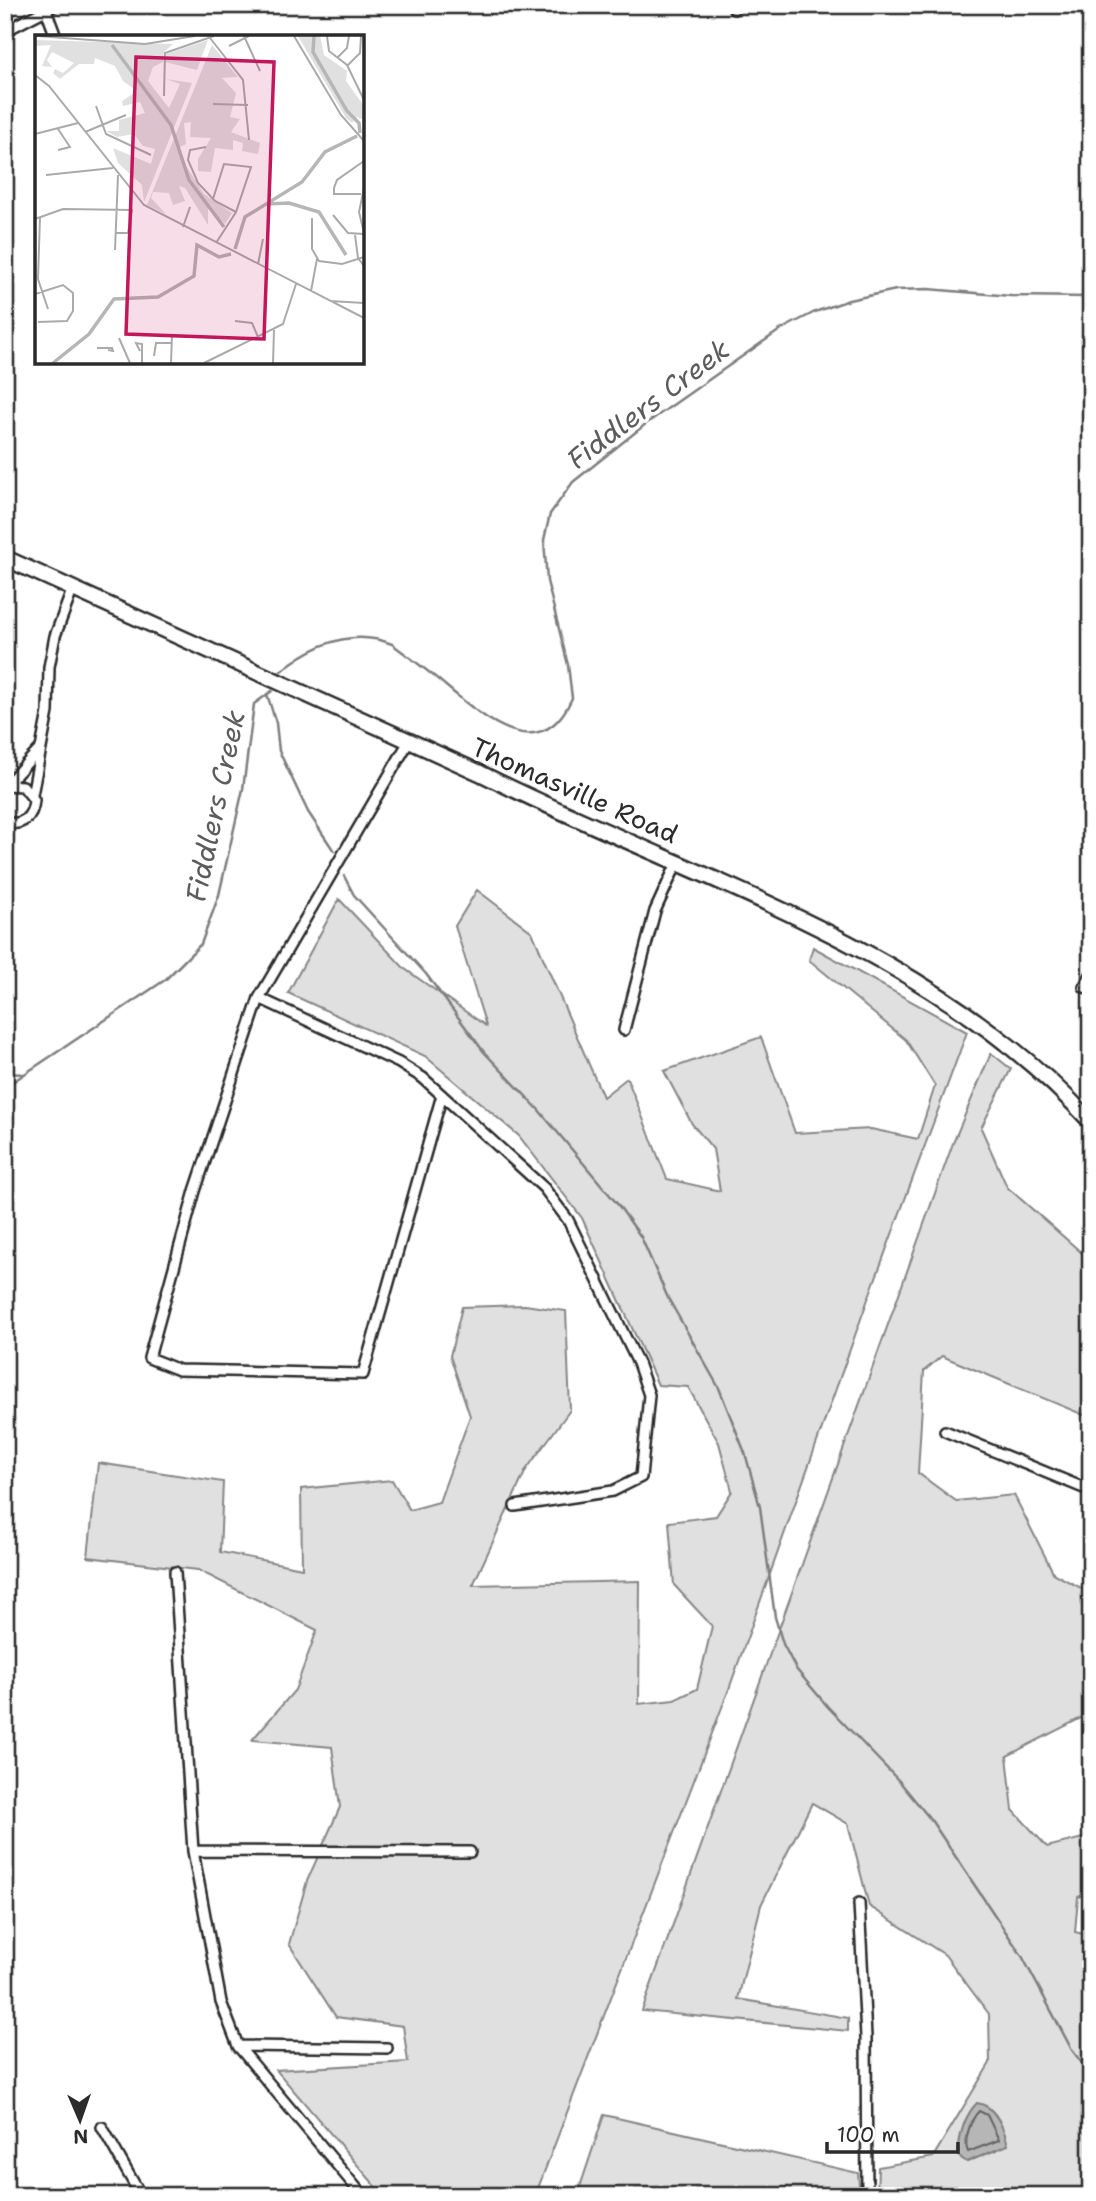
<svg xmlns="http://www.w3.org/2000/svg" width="1096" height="2201" viewBox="0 0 1096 2201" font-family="'Shantell Sans',sans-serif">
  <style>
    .green { fill: #e0e0e0; stroke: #868686; stroke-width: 2 }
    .water { fill: #b6b6b6; stroke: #7e7e7e; stroke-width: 2 }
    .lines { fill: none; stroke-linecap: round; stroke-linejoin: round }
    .shore { stroke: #636363; stroke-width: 2 }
    .stream { stroke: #7e7e7e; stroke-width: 2.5 }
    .minor-casing { stroke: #2b2b2b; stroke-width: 14 }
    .primary-casing { stroke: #2b2b2b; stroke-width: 19 }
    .minor { stroke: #fff; stroke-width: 9 }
    .primary { stroke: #fff; stroke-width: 14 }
    .labels { text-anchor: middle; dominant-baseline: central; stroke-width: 7; stroke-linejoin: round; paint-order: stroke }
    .street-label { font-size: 26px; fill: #2b2b2b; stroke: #fff }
    .water-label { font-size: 28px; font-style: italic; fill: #5c5c5c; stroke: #fff }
    .inset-river { fill: none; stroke: #b6b6b6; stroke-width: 3.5 }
    .inset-road { fill: none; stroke: #aaa; stroke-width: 2 }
    .view { fill: #c2185b; fill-opacity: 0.15; stroke: #c2185b; stroke-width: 3.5 }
    .inset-edge { fill: none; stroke: #2b2b2b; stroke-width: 3.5 }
  </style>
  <rect width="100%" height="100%" fill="#fff"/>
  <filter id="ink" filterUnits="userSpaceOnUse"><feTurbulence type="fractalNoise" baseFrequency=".0143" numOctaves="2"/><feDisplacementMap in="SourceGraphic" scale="14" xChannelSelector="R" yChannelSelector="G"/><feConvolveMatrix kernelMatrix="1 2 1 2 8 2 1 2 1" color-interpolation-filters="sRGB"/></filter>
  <g filter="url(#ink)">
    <path class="green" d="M477,890l55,42 71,165 24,-19 40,101 53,12 -7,-42 -21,-25 -28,-53 97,-34 34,96 76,-4 47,10 17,-53 -29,-46 -97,-80 4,-13 154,85 -99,267 -139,390 -194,507h-151l-108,-126 132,-8 -5,-36 -67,-9 -47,-73 18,-63 33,-74 -8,-60 -80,-7 43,-50 22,-60 -119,-60 -110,-13 10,-94 125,19 -3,70 82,16 -1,-79 91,-9 18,30 29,-8 31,-86 -20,-60 12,-49 63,-2 41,6 4,99 -44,60 -53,115 167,-4 -1,123 35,-4 23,-11 15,-63 -38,-41 -5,-63 47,-6 16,-25 -13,-48 -31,-56 -30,-2 -76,-167 -63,-82 -94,-80 -137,-63 51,-94 66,70 81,57 -31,-100z
      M991,1053l20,16 -30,59 26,59 84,74v157l-149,-62 -18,15 -6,102 38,28 58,-6 40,79 37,19v120l-84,43 6,54 34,37 44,-11v56l-13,5 -3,35 16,4v260h-214l1,-29 55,-10 57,-94 -1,-49 -44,-59 -76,-49 -21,-82 -36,-21 -51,102 -23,94 110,19v13l-206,-20 311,-868z
      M604,2115l254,58 2,23h-283z"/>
    <path class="water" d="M977,2103c18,2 27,26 31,42l-41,17 -9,-6c1,-19 5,-39 19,-53z"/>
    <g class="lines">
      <path class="shore" d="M979,2111l8,4 12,25 -31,12c-5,-10 2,-32 11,-41z"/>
      <path class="stream" d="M281,671c32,-26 70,-43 111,-27 16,12 32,24 48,37 37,31 99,91 132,17l-4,-33 -21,-84 -3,-41 6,-26 23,-32 74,-59 133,-93 35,-18 34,-12 47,-10 32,-1 83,7 80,1
        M267,694l9,29 3,28 29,61 26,39
        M344,876l10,19 72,79 58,78 54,57 81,97 22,31 27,61 51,90 26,65 15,54 15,110 8,27 13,25 32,38 72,75 31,38 91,136 50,94 19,25
        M5,1073l18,1
        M5,1087l160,-107 36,-36 18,-49 24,-106 11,-85 18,-13"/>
      <g class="minor-casing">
        <path id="minor" d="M733,5l1,4
          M46,10l10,27
          M5,31l50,-26
          M408,743l-149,255 -64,193 -46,167 30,12 184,4 79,-279
          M8,783l32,-34
          M5,785l18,1 11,14c-1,17 -12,27 -29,22
          M32,795l16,-83 1,-45 6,-31 18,-48
          M1091,975l-7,12 7,2
          M259,998l140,65 24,15 121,110 24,32 70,143 11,32 -8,82 -28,14 -98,15
          M624,1030l31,-119 22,-48
          M945,1431l146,60
          M175,1572l18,279 28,151 17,44 125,150
          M193,1851l277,1
          M859,1903l7,134 1,159
          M238,2046l149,2
          M102,2127l39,69"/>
      </g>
      <g class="primary-casing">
        <path id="primary" d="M5,558l475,215c209,105 449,171 611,349"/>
      </g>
      <use href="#minor" class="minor"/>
      <use href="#primary" class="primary"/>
    </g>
  </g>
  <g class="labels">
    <g class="street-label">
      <text transform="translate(575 790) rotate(24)">Thomasville Road</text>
    </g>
    <g class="water-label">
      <text transform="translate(648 404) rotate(-37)">Fiddlers Creek</text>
      <text transform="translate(215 806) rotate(-78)">Fiddlers Creek</text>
    </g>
  </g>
  <g transform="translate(35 35)">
    <rect width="329" height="329" fill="#fff"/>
    <path d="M263,1h22l4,19 23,16 -1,10 18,25v14l-7,-3 -5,6 -6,-5zM0,5l138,4 -9,8 -1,10 -10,5 -5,14 21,27 11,-24 -14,-5 26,4 -48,119 -2,-17 -24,-22 -5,-15 38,16 4,-15 -12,-3 -9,-12 -17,3 -11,-6h13v-11l26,-7 -5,-11 -17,4 -1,-5 15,-10 -14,-10 -8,-15 -20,-8 -1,6h-15l-19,15 -7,-6 2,-4 8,4 11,-10 -22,-11 -5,8 5,7 -10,-1 9,-21 -16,1zM173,5l-11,30 -32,-8 1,-8zM177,10l26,32 -16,1 14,15 -6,24 10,2 -9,13 29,11 -2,11 -16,-3 1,-8 -10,-3v10l-18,-2 -4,24 -13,-1v-12l13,-21 -21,-1 1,-15 -7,1 2,21 -8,4 5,13 21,33 28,19 -7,11 -17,-16v17l-23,-37 -6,-2 6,15 -12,4 -4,-12 -16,-1 -2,6 15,16 -19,-9z" fill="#e0e0e0"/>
    <path class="inset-river" d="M279,1l-1,16 34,59 12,12 1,10M77,10l59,80 18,55 35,47M231,169l23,-1 30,9 27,43M200,214l10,-32 57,-35 23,-30 32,-16M18,328l36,-29 25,-35 44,-2 36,-21 3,-31 22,12 12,-3"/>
    <path class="inset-road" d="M2,1l108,8 50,-8M209,1l16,35M259,1l47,79 23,26M292,1l2,15 18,14 17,35M175,3l33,42 6,60M194,11l20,-10M302,23l10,-10 2,-12M312,31l13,-13 1,-17M0,40l14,11 95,119 220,113M129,61l1,-43 49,-17M178,69l35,1M61,71l10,28 45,21M23,94l12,18 -12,3M50,97l41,-17M0,99l43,-11M171,112l-16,3 -2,10 10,23 17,18 21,11M11,140l67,-7M329,153l-5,24 5,21M326,159h-27v-6l3,-8 27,-19M178,164l11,-35 27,3 -15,45 -20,31M298,180l15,18 16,1M5,182l-2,62 10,30M277,183v31l7,12 23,3 22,-7M0,184l28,-10 69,1 -4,23h-13M148,192l7,-20M320,200l3,23 6,8M80,215l3,-75M223,229l5,-25M276,256l6,-32M0,259l28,-9 10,8v18l-6,10 -29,1M295,266l34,2M200,286l17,2 6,14M84,303l11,25M62,313h15l1,3 -5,-1M105,316l-4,-8 6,1v19M119,321l2,-13h16M136,328l1,-28M169,328l79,-39 13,-40M238,328l1,-33"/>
    <path class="view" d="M101,22l138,5 -10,277 -138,-5z"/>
    <rect width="329" height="329" class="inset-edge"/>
  </g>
  <rect width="1096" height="2201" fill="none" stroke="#fff" stroke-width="28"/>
  <rect x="14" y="14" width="1068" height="2173" fill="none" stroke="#2b2b2b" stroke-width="2.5" filter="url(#ink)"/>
  <g transform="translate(80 2120) rotate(178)" stroke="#ffffff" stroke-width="5" paint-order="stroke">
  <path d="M0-5L12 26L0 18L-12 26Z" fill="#2b2b2b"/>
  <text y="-10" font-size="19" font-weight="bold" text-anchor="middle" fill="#2b2b2b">N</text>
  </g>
  <path d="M827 2142v10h131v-10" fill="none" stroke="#2b2b2b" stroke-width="3.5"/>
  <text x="837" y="2142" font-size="21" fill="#2b2b2b" stroke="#ffffff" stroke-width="5" paint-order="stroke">100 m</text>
</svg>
